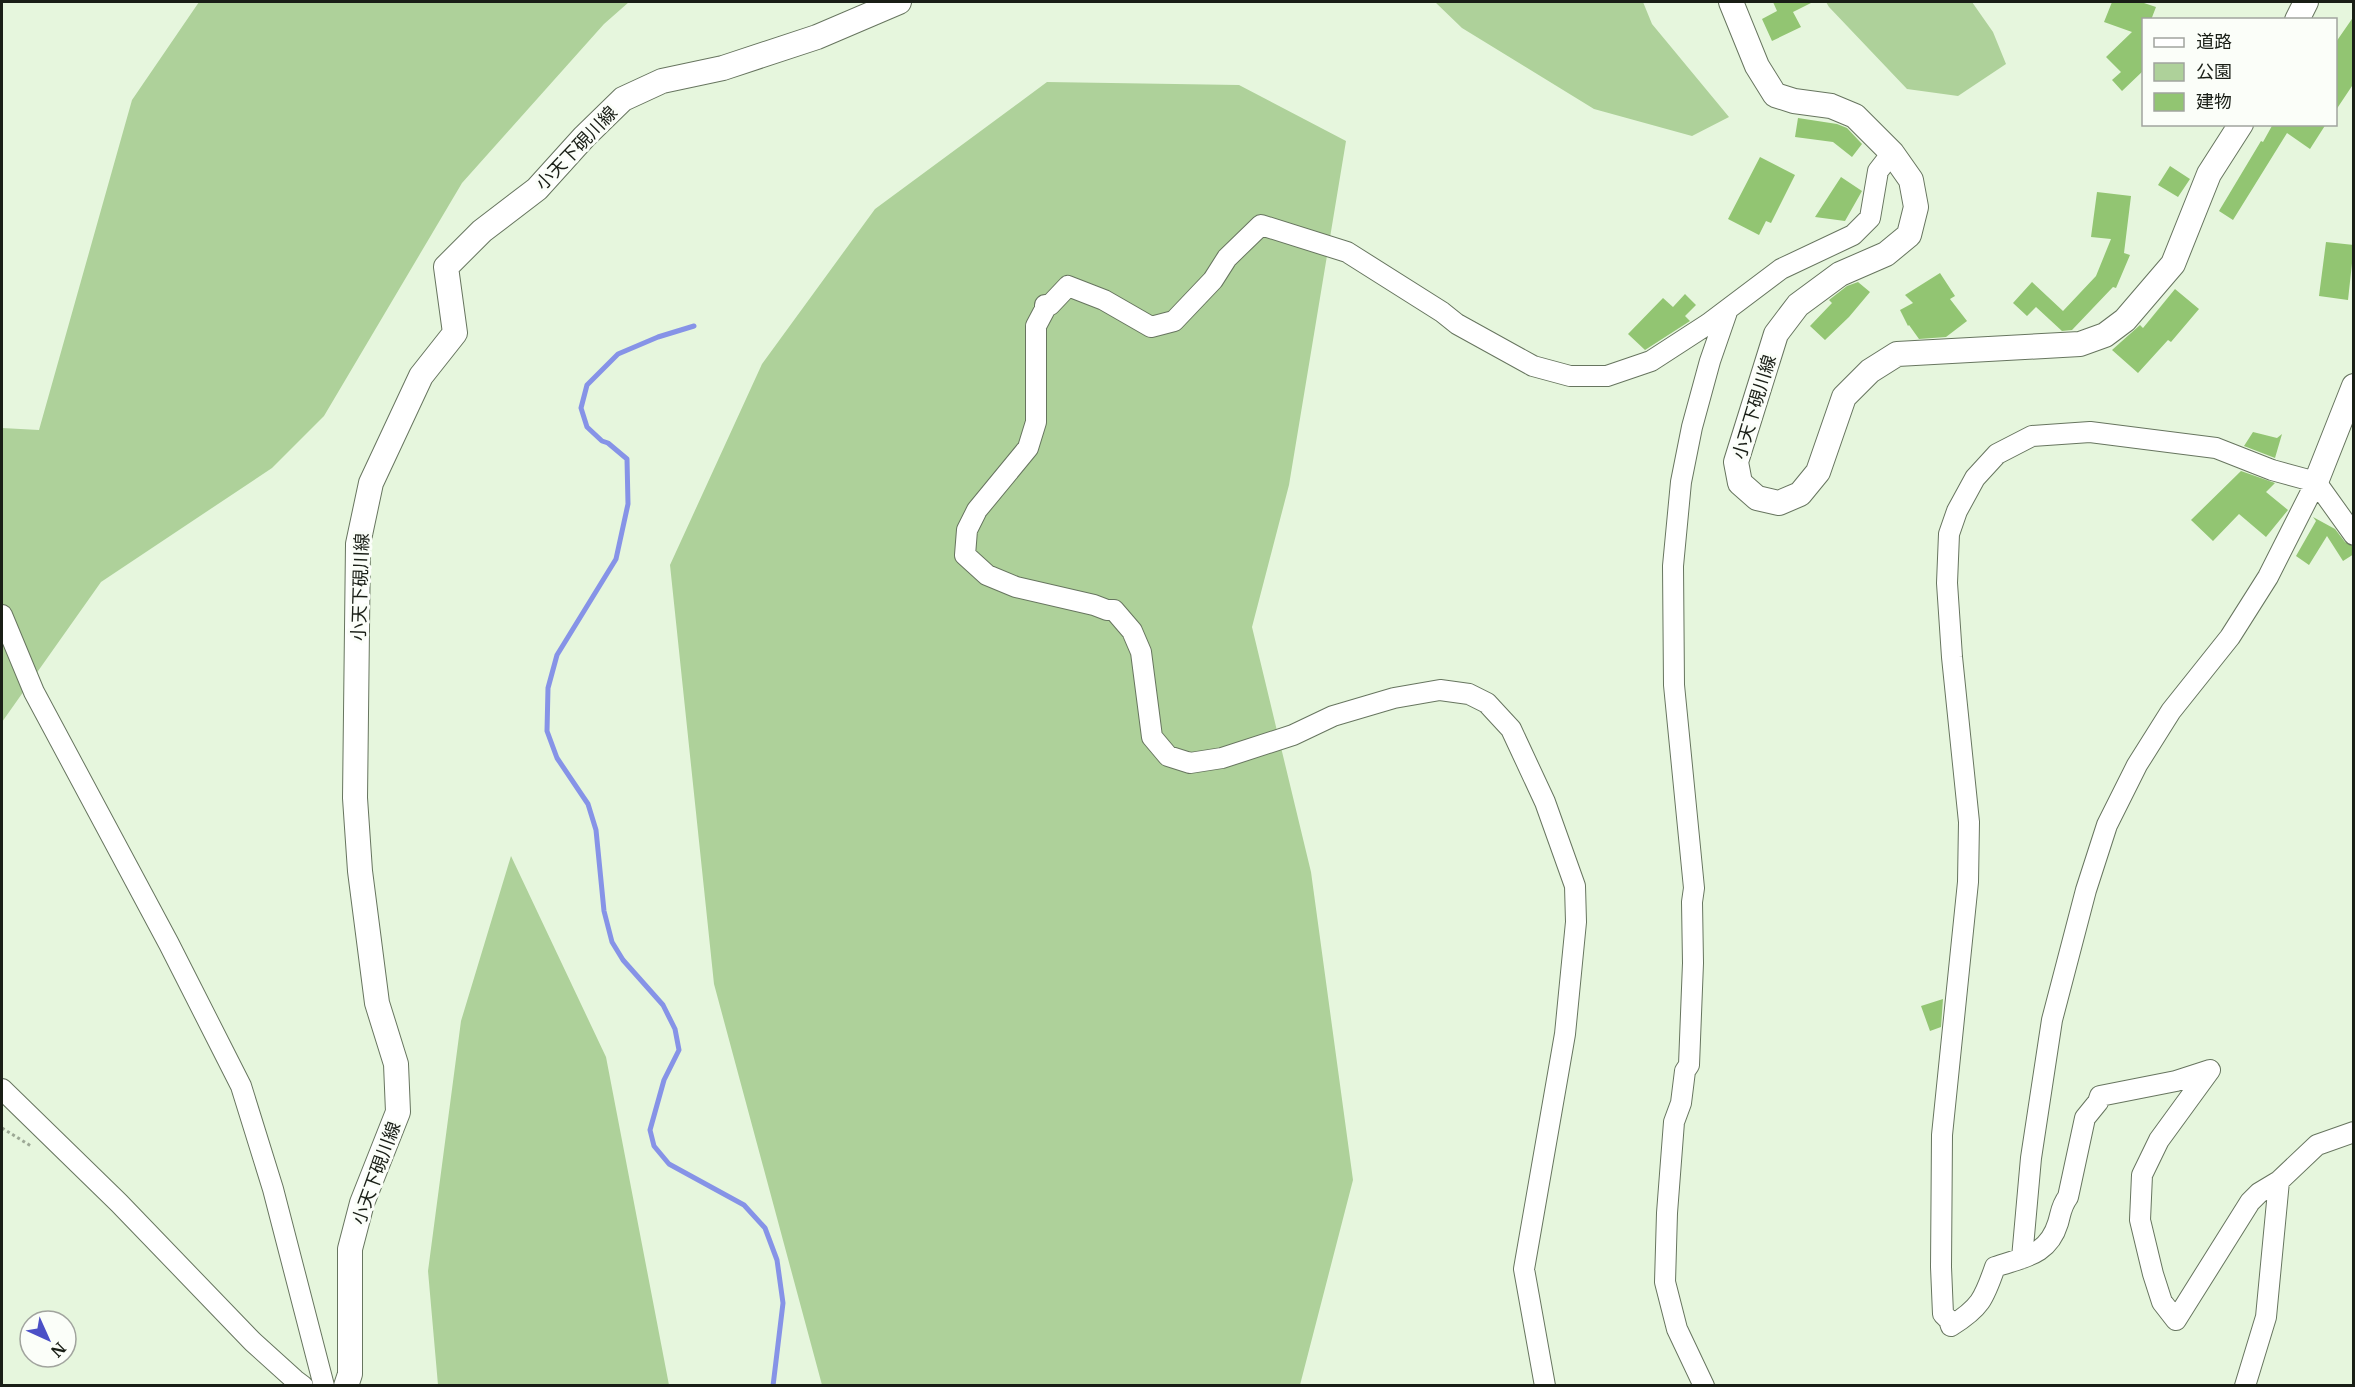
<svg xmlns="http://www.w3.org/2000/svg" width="2355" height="1387" viewBox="0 0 2355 1387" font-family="Merriweather,'Noto Sans JP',serif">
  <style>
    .green { fill: #aed19a }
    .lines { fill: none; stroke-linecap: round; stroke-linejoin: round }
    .stream { stroke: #8693e7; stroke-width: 5 }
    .building { fill: #92c572 }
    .minor-casing { stroke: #67755f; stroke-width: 22 }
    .major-casing { stroke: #67755f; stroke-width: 26 }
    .path { stroke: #9ca895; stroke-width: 3; stroke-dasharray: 3 3; stroke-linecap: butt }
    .minor { stroke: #fff; stroke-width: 20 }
    .major { stroke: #fff; stroke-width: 24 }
    .labels { text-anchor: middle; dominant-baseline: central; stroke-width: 6; stroke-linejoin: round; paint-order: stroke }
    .street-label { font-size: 18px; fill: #191e16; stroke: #fbfef9 }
  </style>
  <rect width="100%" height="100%" fill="#e6f6dd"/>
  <path class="green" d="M199,2h430l-25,22 -142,159 -138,233 -52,52 -171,114 -99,140v-294l37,2 93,-330z
    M1435,2h208l9,22 77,93 -37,19 -98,-27 -132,-81z
    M1826,2h146l21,30 13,32 -48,32 -51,-7 -78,-82z
    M1047,82l192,3 107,56 -57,344 -37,142 59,245 42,308 -53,205h-478l-108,-401 -44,-419 92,-201 113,-155z
    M511,856l95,201 63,328h-231l-10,-114 33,-250z"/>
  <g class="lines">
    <path class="stream" d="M694,326l-36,11 -40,17 -31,31 -6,23 6,19 15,14 6,2 19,16 1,45 -12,55 -59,96 -9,33 -1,43 10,27 31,46 8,26 8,81 8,31 11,18 40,45 12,24 4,21 -15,30 -14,50 4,16 15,18 75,41 21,23 12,32 6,43 -10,83"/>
  </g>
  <path class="building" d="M1773,2h40l-20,10 8,15 -29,14 -10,-22 15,-8z
    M2112,2h29l15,5 -5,13h-7v50l-22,21 -10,-11 9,-8 -15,-15 26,-25 -28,-10z
    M2354,16v67l-18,27v-68z
    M1798,118l39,6 10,4 15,16 -10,13 -19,-15 -38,-5z
    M2273,124h53l-16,25 -23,-16 -54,87 -14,-9 42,-70 2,1z
    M1760,157l35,18 -24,48 -5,-2 -7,14 -31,-16z
    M2170,166l20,13 -12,18 -20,-12z
    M1841,177l21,14 -17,30 -30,-4z
    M2097,192l34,4 -7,57 6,2 -14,33 -3,-1 -41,43 -10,1 -26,-24 -9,9 -14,-13 19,-21 31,29 33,-35 15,-37 -20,-2z
    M2326,242l28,3 -6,55 -29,-4z
    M1940,273l15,23 -5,3 17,22 -21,16 -27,2 -10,-14 -1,1 -8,-16 13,-7 -8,-8z
    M1858,282l12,10 -21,25 -24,23 -15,-14 22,-23 -3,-3 18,-14z
    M2175,289l24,20 -28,33 -3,-2 -30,33 -26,-23 28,-25 3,3z
    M1685,294l11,11 -11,11 5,5 -45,29 -17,-16 35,-36 10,9z
    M2253,432l24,6 5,-4 -7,24 -31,-12z
    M2241,471l34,12 -9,9 22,18 -22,27 -27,-23 -26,27 -22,-21z
    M2313,517l22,12 10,13 9,5v7l-11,7 -16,-25 -18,29 -13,-9 20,-35z
    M1943,999l-2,28 -11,4 -9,-25z"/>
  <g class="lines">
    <g class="minor-casing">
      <path id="minor" d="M2354,535l-38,-53 -44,-12 -56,-22 -126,-16 -58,4 -35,18 -22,24 -18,33 -8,23 -2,49 5,74 17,165 -1,60 -26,253 -1,132 2,47 6,6 2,6c29,-18 33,-27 44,-59 28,-10 53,-11 63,-44 3,-10 3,-17 10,-26l17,-79 13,-16 2,-6 76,-15 34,-11 -51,70 -17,35 -2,45 13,54 9,28 14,18 74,-118 9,-9 20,-12 38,-36 37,-13
        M2,615l32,77 135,252 72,142 32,103 51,197
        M2,1089l117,114 134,139 42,38 8,6
        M2022,1258l9,-100 21,-138 34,-130 21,-65 30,-60 34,-54 59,-74 38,-60 48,-95
        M1545,1386l-21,-117 41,-235 11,-112 -1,-36 -30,-84 -34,-73 -24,-26 -18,-9 -29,-4 -46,8 -61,18 -40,19 -71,23 -32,5 -22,-7 -16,-19 -11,-85 -9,-21 -18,-21h-7l-13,-5 -78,-18 -29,-12 -22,-20 2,-25 10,-20 51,-62 8,-26v-96l9,-17v-4h5l18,-19 36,14 47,27 23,-6 39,-41 14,-22 34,-33 86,27 95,60 15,12 76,42 37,10h37l44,-15 57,-37 73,-55 72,-34 17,-17 8,-47 14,-18
        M1704,1386l-27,-57 -12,-47 2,-69 7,-91 7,-19 4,-32 4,-6 4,-102 -1,-61 2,-14 -20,-203 -1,-119 8,-84 11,-55 18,-66 18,-52
        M2245,1386l21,-69 13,-136"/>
    </g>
    <g class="major-casing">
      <path id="major" d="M1731,2l26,64 18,29 19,6 37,5 24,10 37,37 19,27 5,27 -7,28 -23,19 -46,20 -42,31 -22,29 -40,128 4,21 17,15 22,5 21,-9 18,-22 26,-75 26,-26 27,-17 183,-10 25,-9 20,-15 48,-56 36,-90 32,-50
        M2297,20l9,-18
        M2316,482l38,-96
        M346,1386l4,-12v-125l12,-46 36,-91 -2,-48 -19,-61 -17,-132 -5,-73 3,-254 13,-61 50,-107 34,-43 -9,-66 36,-36 55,-42 47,-52 39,-38 39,-18 61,-13 94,-31 82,-35"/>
    </g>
    <path class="path" d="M2,1128l29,18"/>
    <use href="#minor" class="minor"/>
    <use href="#major" class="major"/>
  </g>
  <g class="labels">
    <g class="street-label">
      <text transform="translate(576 148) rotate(-46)">小天下硯川線</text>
      <text transform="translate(1754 407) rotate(-73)">小天下硯川線</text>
      <text transform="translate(360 587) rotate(-88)">小天下硯川線</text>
      <text transform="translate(376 1173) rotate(-70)">小天下硯川線</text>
    </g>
  </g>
  <rect width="2355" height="1387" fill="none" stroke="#191e16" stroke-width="6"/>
  <rect x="2142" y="18" width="195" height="108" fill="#fbfef9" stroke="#a1a49e" stroke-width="1.5"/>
  <rect x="2154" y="38" width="30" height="9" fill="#ffffff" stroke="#a1a49e" stroke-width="1.5"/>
  <text x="2196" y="48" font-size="18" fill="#191e16">道路</text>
  <rect x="2154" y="63" width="30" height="18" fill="#aed19a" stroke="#a1a49e" stroke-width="1.5"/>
  <text x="2196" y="78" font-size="18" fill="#191e16">公園</text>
  <rect x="2154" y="93" width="30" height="18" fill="#92c572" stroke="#a1a49e" stroke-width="1.5"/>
  <text x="2196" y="108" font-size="18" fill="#191e16">建物</text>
  <g transform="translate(48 1339) rotate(135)"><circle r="28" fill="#fbfef9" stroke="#a1a49e" stroke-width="1.5"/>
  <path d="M0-4.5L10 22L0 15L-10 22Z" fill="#4b50c6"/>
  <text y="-9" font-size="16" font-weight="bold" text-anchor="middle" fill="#191e16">N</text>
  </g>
</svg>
